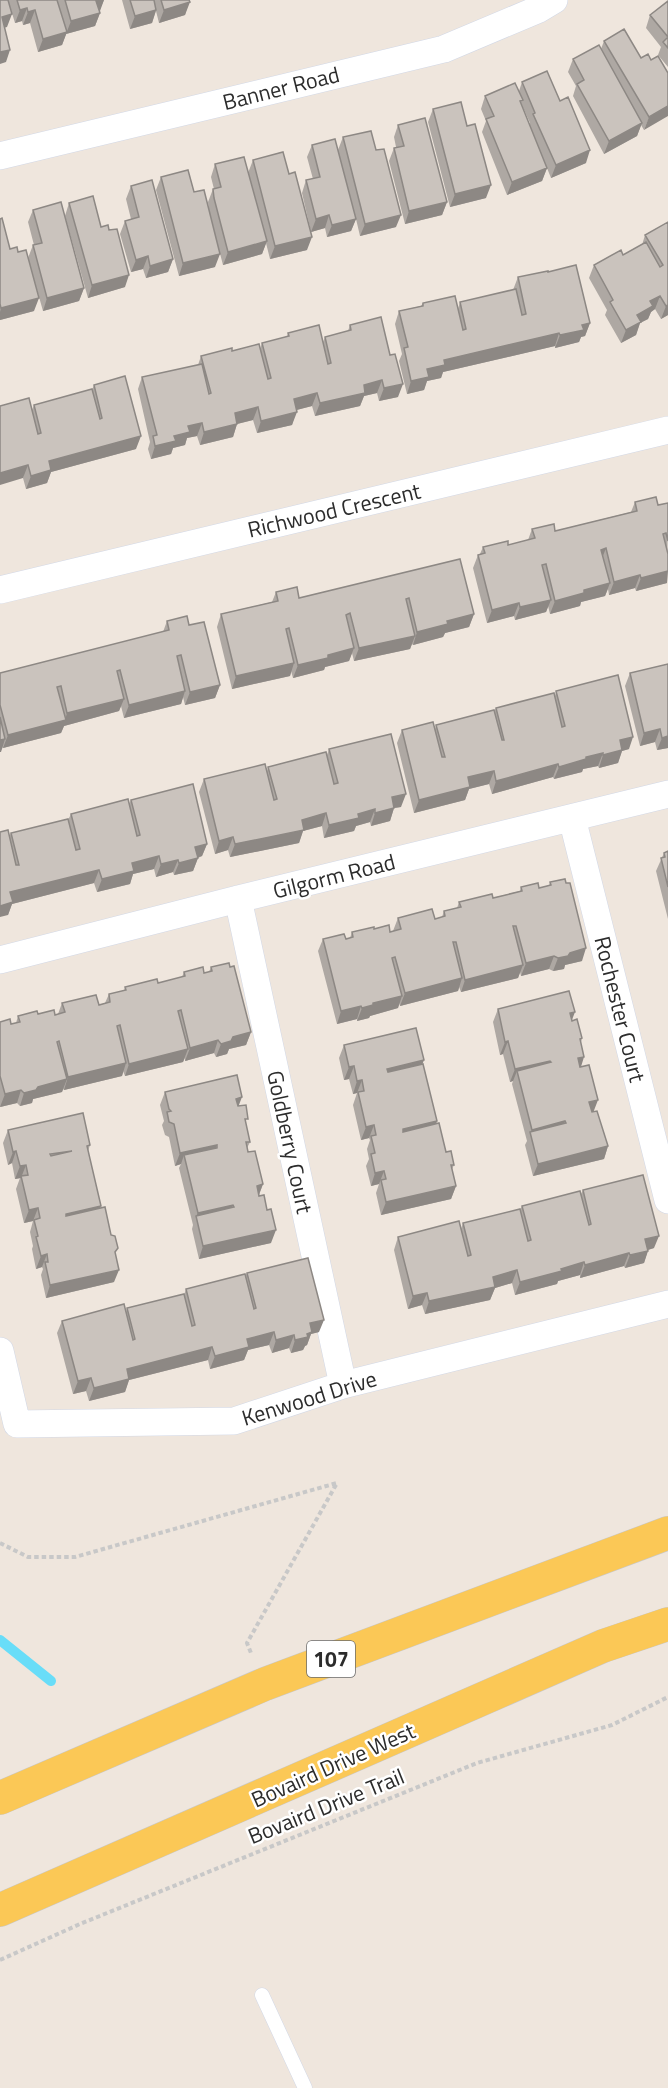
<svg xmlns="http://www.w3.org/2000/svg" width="668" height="2088" viewBox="0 0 668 2088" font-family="'Titillium Web',sans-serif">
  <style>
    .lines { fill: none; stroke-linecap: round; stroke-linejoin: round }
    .stream { stroke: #69ddf8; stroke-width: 10 }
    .lane-casing { stroke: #d2d8e6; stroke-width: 15 }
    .street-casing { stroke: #d2d8e6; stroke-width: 28 }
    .primary-casing { stroke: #c8c8c8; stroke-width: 34 }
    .path { stroke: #c8c8c8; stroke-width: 4; stroke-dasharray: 4.5 3; stroke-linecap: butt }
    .lane { stroke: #fff; stroke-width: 14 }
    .street { stroke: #fff; stroke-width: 27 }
    .primary { stroke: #fbc856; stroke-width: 33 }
    .wall { fill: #aea8a3; fill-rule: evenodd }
    .shaded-wall { fill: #8d8884 }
    .building { fill: #cac3bd; stroke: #8d8884; stroke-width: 1.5; fill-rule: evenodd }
    .labels { text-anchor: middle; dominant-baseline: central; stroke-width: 5; stroke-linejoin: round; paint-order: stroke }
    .shield { fill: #fff; stroke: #6b6b6b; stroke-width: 1.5 }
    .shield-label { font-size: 21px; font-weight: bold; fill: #2c2c2c }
    .street-label { font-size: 22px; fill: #2c2c2c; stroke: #fff }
  </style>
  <rect width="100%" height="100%" fill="#efe6dd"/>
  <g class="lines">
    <path class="stream" d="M0,1640l51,41"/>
    <g class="lane-casing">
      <path id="lane" d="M262,1995l43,93"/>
    </g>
    <g class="street-casing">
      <path id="street" d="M0,156l444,-107 95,-40 15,-9
        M0,590l668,-160
        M572,818l96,382
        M238,899l105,486
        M0,960l238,-61 430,-105
        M0,1351l17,73 217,-3 109,-36 325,-81"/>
    </g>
    <g class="primary-casing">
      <path id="primary" d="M0,1798l265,-114 403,-151
        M0,1910l603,-264 65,-22"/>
    </g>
    <path class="path" d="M0,1543l28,14h47l262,-74 -90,160 4,10
      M0,1960l80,-36 397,-161 135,-38 56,-28"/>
    <use href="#lane" class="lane"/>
    <use href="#street" class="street"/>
    <use href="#primary" class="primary"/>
  </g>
  <path class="wall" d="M8,0h96l-5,11 1,2 -5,13 -29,8 -4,11 -24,7 -8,-29 -7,2 -1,-4 -7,2z
    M122,0h67l-4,15 -26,8 -3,-12 -4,12 -22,6z
    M668,1v66l-10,-12 3,-8 -15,-19 4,-13z
    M604,41l37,17 10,2 17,13 -24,57 -3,-5 -4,11 -33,18 -31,-58 3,-10 -8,-14 5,-13 28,-10z
    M522,82l64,81 -35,15 -4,-10 -5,13 -35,14 -25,-63 4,-11 -5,-12 4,-13 34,-5zM521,103l9,20 -1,1 -8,-20z
    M433,109l53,89 -36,9 -22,-85z
    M398,125l49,77 -5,13 -37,9 -16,-63 5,-13 2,-1 -2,-10z
    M343,137l53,90 -36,9 -4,-17 -5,12 -24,6 -2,-9 -14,4 -9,-39 4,-13 7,-1 -6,-22 5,-12 26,5z
    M253,160l54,90 -37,9 -4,-16 -4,11 -39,11 -14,-54 -1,-9 5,-13h1l-3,-12 4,-13 33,9z
    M161,177l33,15 21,75 -36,9 -23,-86z
    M131,186l42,73 -5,13 -22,6 -3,-9 -12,3 -11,-38 5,-13 6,-2 -5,-20z
    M69,203l32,24 24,60 -37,11 -23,-82z
    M33,210l51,78 -5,13 -36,10 -15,-53 6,53 -34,9v-101l10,30 18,9 5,-13h1l-6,-23z
    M668,222v93l-7,4 -6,-10 -4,3 -3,7 -8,4 -4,12 -15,8 -16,-28 2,-5 -18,-32 5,-13 29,-10 19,-10 3,-10z
    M548,272l42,51 -5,13 -4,1 -2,5 -24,6v-2l-112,26 -2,6 -14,3 -3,9 -17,4 -8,-33 3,-7 -7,-30 4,-13 22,-5 2,-3 35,6 2,-7 53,-12 5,-13z
    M350,325l48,72 -19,4 -2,-8 -13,3 -4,10 -45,10 -3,-10 -16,4 -4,15 -35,8 -4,-13 -16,4 -4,13 -33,8 -3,-9 -10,2 -2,7 -12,3 -2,6 -20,5 -3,-10 2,-7 -12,-53 4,-12 56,-12 3,-9 31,-5 28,-2 2,-6 25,-6 1,-4 35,9 2,-5 23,-6z
    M94,385l42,64 -85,23 -4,11 -21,6 -3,-11 9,-68 2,-5 58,-15z
    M635,502l23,3 10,-2 -1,80 -31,8 -1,-3 -26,7 -1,-6 -3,7 -24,6 -1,4 -30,8 -2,-8 -2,6 -31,8 -1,-4 -27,7 -14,-55 5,-13 2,-1 3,-7 25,-2 20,-5 4,-11 23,2 76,-19z
    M460,559l14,55 -5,13 -24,6 -2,4 -30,8 -1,-1 -2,5 -56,12 -2,-8 -3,8 -24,6 -1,3 -31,8 -2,-7 -1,5 -58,13 -15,-62 4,-13 51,-12 4,-10 23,6z
    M167,621l22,4 31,60 -5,13 -30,7 -2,-8 -2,7 -57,14 -3,-12 -2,5 -55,15 -3,7 -58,15v-1l-3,5v-79l163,-41z
    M668,664v84l-11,2 -2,-8 -15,4 -15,-60 5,-13z
    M556,691l73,58 -7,2 -4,12 -19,5 -1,-2 -15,3 -1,3 -28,7 -1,-2 -61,17 -3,-10 -20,5 -4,11 -51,13 -17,-70 5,-13 33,-1 1,-4 59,-15 1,-2 59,-12z
    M329,749l72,58 -7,1 -4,13 -19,5 -1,-4 -14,4 -2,5 -30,7 -2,-12 -19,5 -4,12 -69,14 -2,-7 -13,4 -16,-62 5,-13 63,-8 1,-4 59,-12z
    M131,800l76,44 -5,12 -4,2 -5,13 -19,4 -1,-3 -17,5 -2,-8 -21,5 -3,10 -33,8 -3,-9 -82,21 -4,11 1,-78 2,-4 57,-13 3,-6 58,-10z
    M668,851v68l-12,-48 8,-18z
    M550,882l32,79 -17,4 -1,4 -11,2 -4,-2 -28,7 -1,-4 -2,6 -57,14 -2,-5 -1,4 -58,15 -1,-3 -1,5 -28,8 -1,2 -12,3v-2l-20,5 -19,-73 5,-12h23l4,-1 2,-6 22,-3 16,3 3,-1 5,-13 37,1 7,-2 2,-6 13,-3 2,-6 34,-4 27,-7 1,-4 18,1 10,-2z
    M211,967l40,65 -5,13 -17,4 -2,5 -11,3 -2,-4 -29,8v-3l-2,4 -58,14 -2,-5 -1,5 -58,14 -1,-1 -1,3 -29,7 -1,4 -12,3 -3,-3 -17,4v-85l11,2 5,-1 2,-7 20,-2 17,1 3,-1 4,-11 37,2 6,-2 4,-9 15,-3 1,-4 33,-4 24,-6 2,-5 20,1 5,-1z
    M498,1009l74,11 10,18 -1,4v25l12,45 15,34 -4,13 -71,17 -8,-31 2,-4 -15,-57 1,-3 -3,1 -7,-28 -3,1 -7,-33z
    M344,1045l78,19 15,57 -1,3 10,28 8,13 -2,4 4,17 -5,13 -70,16 -5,-22 3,-9 -8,2 -5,-20 3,-7 -2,-10 3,-9 -1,-2 -8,2 -8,-35 4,-12 -4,1 -4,-15 -5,1 -5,-22z
    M165,1092l74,14 7,19 4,17 -3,6 1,4 15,32 -4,11 12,48 -72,16 -7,-30 1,-4 -14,-57 2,-4 -6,2 -6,-29 -4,-2 -3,-10 2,-4 -4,-16z
    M8,1130l82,15 -2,6 12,57 16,48 -2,26 -68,16 -5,-23 2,-6 -1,-2 -6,2 -4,-20 1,-3 -3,-14 3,-11 -9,2 -8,-34 4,-11 -5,1 -3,-16 -4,2 -5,-22z
    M583,1190l71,58 -6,2 -4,13 -19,5 -1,-2 -44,12v-3l-22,6 -1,3 -42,11 -3,-12 -17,5 -5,12 -65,14 -3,-9 -14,4 -14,-59 4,-13 63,-8 2,-6 57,-13 2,-4 59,-12z
    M247,1273l72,59 -8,2 -4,11 -2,1 -2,4 -12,3 -2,-5 -17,5 -3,-8 -21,5 -4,10 -34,9 -2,-9 -79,20 -4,12 -36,9 -3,-10 -13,3 -16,-61 5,-12 64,-9 1,-4 57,-13 2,-6 59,-13z"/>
  <path class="shaded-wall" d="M98,0h6l-4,11 -9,2 5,-12z
    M190,2l-5,13 -26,8 5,-13z
    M27,8l-5,13 -7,2 5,-13z
    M35,10l-5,13 -7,2 5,-13z
    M156,10l-4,13 -22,6 5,-13z
    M100,13l-5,13 -29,8 5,-13z
    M12,14l-5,13 -7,2 2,-12z
    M67,32l-5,13 -24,7 5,-13z
    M10,50l-4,12 -6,2v-12z
    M668,106v10l-24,14 5,-13z
    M642,123l-5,13 -33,18 5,-13z
    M590,150l-4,13 -35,15 5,-13z
    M547,168l-5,13 -35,14 5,-13z
    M491,185l-5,13 -36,9 5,-13z
    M447,202l-5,13 -37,9 4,-13z
    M329,215l-4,13 -14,4 5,-13z
    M401,215l-5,12 -36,9 5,-12z
    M356,219l-5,12 -24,6 5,-12z
    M312,237l-5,13 -37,9 5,-13z
    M267,241l-5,13 -39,11 5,-13z
    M220,254l-5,13 -36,9 4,-13z
    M148,256l-5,13 -12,3 5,-12z
    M173,259l-5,13 -22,6 4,-12z
    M129,275l-4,12 -37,11 4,-13z
    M84,288l-5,13 -36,10 4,-13z
    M660,296l-5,13 -4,3 -3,7 -8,4 -4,12 -15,8 5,-13 11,-15 13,-14z
    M39,298l-5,13 -34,9v-8l1,-4z
    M668,305v10l-7,4 5,-13z
    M590,323l-5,13 -4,1 -2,5 -24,6 5,-13 22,-10z
    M559,333l-4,13 -112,26 -2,6 -14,3 -3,9 -17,4 4,-13 16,-12 17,-9z
    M382,380l-5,13 -13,3 -4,10 -45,10 5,-13 44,-18z
    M403,384l-5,13 -19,4 5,-13z
    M317,393l-5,13 -23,6 5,-13z
    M258,407l-5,13 -16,4 -4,13 -33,8 4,-13 31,-19z
    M297,412l-5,13 -35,8 4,-12z
    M202,423l-5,13 -10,2 -2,7 -12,3 -2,6 -20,5 4,-13 19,-10 14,-10z
    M141,436l-5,13 -85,23 -4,11 -21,6 5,-13 18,-15z
    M28,465l-5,13 -23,7v-12z
    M606,548l-5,13v-11z
    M668,571l-1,12 -31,8 5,-13z
    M640,575l-5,13 -26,7 5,-13z
    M610,583l-5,13 -24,6 -1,4 -30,8 5,-13 29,-11z
    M551,600l-5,12 -31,8 5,-13z
    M519,603l-5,13 -27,7 5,-13z
    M474,614l-5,13 -24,6 -2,4 -30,8 4,-13 30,-11z
    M415,636l-5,13 -56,12 5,-13z
    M354,648l-5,13 -24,6 -1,3 -31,8 5,-13 30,-10z
    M294,663l-4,13 -58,13 4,-13z
    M220,685l-5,13 -30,7 5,-13z
    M185,691l-4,13 -57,14 5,-13z
    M124,699l-5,12 -55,15 -3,7 -58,15 5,-13 57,-15 2,-7z
    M660,729l-5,13 -15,4 4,-13z
    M668,736v12l-11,2 5,-12z
    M633,737l-4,12 -7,2 -4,12 -19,5 4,-13 17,-15z
    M5,739l-4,13h-1v-12z
    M603,753l-5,13 -15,3 -1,3 -28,7 5,-12 27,-10z
    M558,764l-5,13 -61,17 4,-13z
    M494,771l-5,13 -20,5 -4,11 -51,13 5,-13 49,-23z
    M406,794l-5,13 -7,1 -4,13 -19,5 4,-13 17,-16z
    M375,809l-5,13 -14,4 -2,5 -30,7 5,-13 29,-11z
    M326,813l-4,13 -19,5 -4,12 -69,14 5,-13 67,-24z
    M233,837l-5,13 -13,4 4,-13z
    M207,844l-5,12 -12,4 5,-13z
    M159,856l-5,13 -21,5 -3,10 -33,8 5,-13 30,-16z
    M198,858l-5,13 -19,4 5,-12z
    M178,860l-5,12 -17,5 5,-13z
    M99,870l-5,13 -82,21 -4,11 -8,2v-11l10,-14z
    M586,948l-4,13 -17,4 -1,4 -11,2 5,-13 12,-5z
    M554,956l-5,13 -28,7 5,-13z
    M523,965l-5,13 -57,14 4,-12z
    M462,978l-4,13 -58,15 5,-13z
    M402,996l-4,12 -28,8 -1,2 -12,3 5,-13 11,-5z
    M361,1006l-4,13 -20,5 4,-13z
    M575,1012l-5,13v-12z
    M251,1032l-5,13 -17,4 -2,5 -11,3 5,-13 12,-7z
    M218,1040l-4,13 -29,8 5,-13z
    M508,1041l-5,13 -3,1 5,-13z
    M188,1049l-5,13 -58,14 4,-12z
    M584,1057l-4,13 -2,-12z
    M424,1060l-5,13 -37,8 5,-12z
    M550,1061l-4,12 -29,-2 -4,10 -3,1 5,-13z
    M126,1063l-4,13 -58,14 4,-13z
    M354,1066l-5,13 -5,1 5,-13z
    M67,1079l-5,13 -29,7 -1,4 -12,3 4,-13 14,-6z
    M362,1080l-5,13 -4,1 4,-13z
    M21,1090l-4,13 -17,4 5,-13z
    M242,1097l-5,13 -1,-11z
    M598,1100l-5,13 -8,1 4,-12z
    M437,1121l-5,13 -34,8 5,-13z
    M565,1121l-4,13h-31l2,-4z
    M374,1125l-5,13 -8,2 5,-13z
    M217,1145l-5,12 -28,-2 -3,9 -6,2 5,-13z
    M608,1146l-4,13 -71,17 5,-12z
    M16,1151l-4,12 -4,2 5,-13z
    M26,1165l-5,13 -6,1 5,-13z
    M384,1171l-5,13 -8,2 4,-13z
    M263,1184l-5,13 -1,-11z
    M456,1186l-5,13 -70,16 5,-13z
    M233,1205l-5,13 -32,-2 2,-3z
    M101,1206l-5,13 -35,8 5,-13z
    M38,1208l-5,13 -9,2 5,-13z
    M276,1230l-5,13 -72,16 4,-13z
    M659,1236l-5,12 -13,4 4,-13z
    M648,1251l-4,12 -19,5 5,-13z
    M629,1253l-5,13 -44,12 5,-13z
    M47,1254l-5,13 -6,2 5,-13z
    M584,1262l-4,13 -22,6 -1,3 -42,11 5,-13 41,-13z
    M119,1270l-5,12 -68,16 4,-13z
    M517,1270l-5,13 -17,5 -5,12 -65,14 4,-13 64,-24z
    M427,1293l-5,12 -14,4 5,-13z
    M324,1320l-5,12 -8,2 -4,11 -2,1 -2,4 -12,3 4,-13 15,-17z
    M274,1332l-5,13 -21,5 -4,10 -34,9 5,-13 32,-17z
    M294,1335l-5,13 -17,5 4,-13z
    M212,1347l-4,13 -79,20 -4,12 -36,9 5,-13 33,-19z
    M91,1378l-5,13 -13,3 5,-13z"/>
  <path class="building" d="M0,0h8l4,14 -10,3 8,33 -10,2z
    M17,0h40l10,32 -24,7 -8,-29 -7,2 -1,-4 -7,2z
    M65,0h33l-2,1 4,12 -29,8z
    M130,0h24l2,10 -21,6z
    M161,0h28l1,2 -26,8z
    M668,1v36l-18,-22z
    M624,29l17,29 7,-4 3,6 7,-4 10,17v33l-19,11 -45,-76z
    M668,37v11l-5,-6z
    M599,45l43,78 -33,18 -32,-57 7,-4 -11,-21z
    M547,71l13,30 8,-4 22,53 -34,15 -23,-51 2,-1 -13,-31z
    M515,83l8,17 -3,1 27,67 -35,14 -26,-63 8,-3 -9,-20z
    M461,102l6,24 8,-2 16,61 -36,9 -22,-85z
    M425,118l22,84 -38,9 -15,-63 10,-2 -6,-21z
    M371,131l5,19 8,-1 17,66 -36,9 -22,-87z
    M335,139l21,80 -24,6 -3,-10 -13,4 -10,-39 14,-3 -8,-32z
    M283,152l6,22 6,-2 17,65 -37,9 -22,-86z
    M244,157l23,84 -39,11 -14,-54 -1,-9 8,-2 -6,-23z
    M188,170l6,22 10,-2 16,64 -37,9 -22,-86z
    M152,180l21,79 -23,7 -2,-10 -12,4 -11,-39 14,-4 -8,-31z
    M93,196l8,31 7,-2 1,5 8,-1 12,46 -37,10 -23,-82z
    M61,202l23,86 -37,10 -14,-53 9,-2 -9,-33z
    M2,218l8,31 7,-2 1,5 8,-2 13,48 -38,10 -1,-4v-85z
    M668,222v83l-2,1 -6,-10 -10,5 3,5 -16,9 4,7 -15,8 -16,-28 3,-2 -19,-35 27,-15 2,5 23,-13 14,25 3,-2 -18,-30z
    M576,265l14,58 -8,2 2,5 -24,5 -1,-2 -115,27 1,5 -18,4 2,8 -18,4 -7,-33 4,-1 -9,-36 24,-5v-3l32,-7 8,34 3,-1 -6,-27 56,-13 6,26 4,-1 -8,-37 30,-6v1z
    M381,317l9,38 5,-1 8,30 -19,4 -2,-8 -18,5 1,8 -45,10 -3,-10 -23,6 3,13 -36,9 -3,-14 -23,6 2,11 -33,8 -2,-9 -14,3 2,6 -16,4 2,5 -21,5 -2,-10 4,-1 -15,-58 60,-13 7,30 2,-1 -10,-37 31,-8v3l27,-7 9,35 3,-1 -9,-35 27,-7 -1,-3 31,-8 9,39 3,-1 -6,-26 26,-7 -1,-5z
    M125,376l16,60 -92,25 2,9 -20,6 -3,-11 -28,8v-67l29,-8 9,36 3,-1 -7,-28 58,-16 8,30 2,-1 -8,-33z
    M656,497l2,8 10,-2v38l-2,-8 -3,1 5,20v17l-27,7 -1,-3 -26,7 -8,-34 -5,2 9,33 -26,7v3l-29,8 -9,-37 -4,1 9,35 -31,7 -1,-4 -27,7 -14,-55 7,-2 -2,-6 25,-6v4l27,-7 -3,-9 22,-5 1,7 82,-20 -2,-9z
    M460,559l14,55 -27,7 1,3 -31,8 -8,-34 -3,1 9,37 -56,12 -9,-35 -4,2 8,33 -26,7v3l-30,7 -9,-37 -3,1 8,34 -58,13 -15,-62 57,-13 -2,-9 21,-5 2,11z
    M187,616l2,9 15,-3 16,63 -30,7 -9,-37 -4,1 8,35 -56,14 -9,-35 -3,1 7,28 -57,14 -6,-27 -4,1 9,33 -58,15 -8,-30v-32l169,-43 -2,-9z
    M668,664v72l-6,2 -2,-9 -16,4 -14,-60z
    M618,675l15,62 -13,3 2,10 -19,5v-2l-17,4v2l-27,8 -1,-3 -62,17 -2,-10 -26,6 2,10 -51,13 -17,-70 31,-8 9,35h3l-9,-32 58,-15 8,30h2l-8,-32 58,-15 8,34 3,-1 -9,-35z
    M0,717l5,22 -5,1z
    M391,734l15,60 -14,3 2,11 -19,5v-4l-17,5 1,4 -30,7 -3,-12 -24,7 2,10 -69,14 -2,-7 -14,4 -15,-62 61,-15 9,36 3,-1 -9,-32 58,-15 8,32 4,-1 -9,-34z
    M193,784l14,60 -12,3 3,11 -19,5 -1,-3 -17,4 -2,-8 -27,7 2,8 -32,8 -3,-9 -89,22 3,10 -13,4v-74l8,-2 8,35h3l-8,-32 57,-14 8,31 4,-1 -9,-35 57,-15 9,37 3,-1 -9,-35z
    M668,851v36l-7,-29 4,-1 -1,-4z
    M565,879l1,4h4l16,65 -16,5 -2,3 -10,2 -4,-2 -28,7 -10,-37h-3l10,39 -58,15 -9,-38h-3l9,36 -57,15 -10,-36 -3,1 10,38 -29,7v2l-11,3 -1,-2 -20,5 -18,-72 21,-5 2,5 7,-2 -1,-5 22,-5v2l15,-4 1,7 11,-3 -3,-11 34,-9 3,10 10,-3 -1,-5 17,-4 -2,-5 33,-8 1,4 29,-7 -1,-4 17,-4 1,5 12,-3 -1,-3z
    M229,963l1,4 4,-1 17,66 -18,5 -2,4 -10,3 -3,-4 -28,8 -9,-38 -3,1 10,38 -59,15 -9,-39 -3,1 9,37 -58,14 -9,-36 -2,1 10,37 -29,8 -2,3 -12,3 -3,-3 -16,4 -5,-18v-54l10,-3 1,5 9,-2 -2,-6 19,-5 1,3 16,-4 1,5 10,-3 -3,-9 34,-8 3,10 11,-3 -1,-8 17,-4 -1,-3 32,-8 1,4 27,-7 -1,-4 19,-5 1,6 8,-2 -1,-4z
    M569,991l6,21 -5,1 2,8 5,-2 5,19 -2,1 4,18 -6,1 2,9 9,-2 9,35 -9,2 3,10 5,-1 11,35 -70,18 -8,-32 36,-9 -1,-2 -33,9 -15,-59 34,-9 -1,-1 -35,8 -7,-28 -3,1 -7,-33z
    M416,1028l8,32 -37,9 1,3 35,-8 14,57 -34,8v3l36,-9 7,29 5,-1 3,14h-3l5,21 -70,16 -5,-22 5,-1 -2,-8 -9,2 -4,-19 4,-1 -4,-17 5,-1 -2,-10 -8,2 -8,-35 6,-1 -2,-11 -5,1 -3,-15 -5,1 -5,-22z
    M237,1075l5,22 -6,2 2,7 8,-1 2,14h-3l5,23h-4l2,10 7,-1 8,33 -6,2 2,10 5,-1 3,15 4,-1 5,21 -73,16 -7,-30 38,-9 -1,-2 -35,8 -14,-58 33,-7v-3l-37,8 -6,-29 -5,-2 -2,-10 4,-1 -2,-2 -4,-17z
    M83,1113l7,32 -3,1 14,60 -35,8v2l39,-9 6,28 4,1 3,12 -3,4 4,18 -69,15 -5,-23h3l-1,-8 -6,2 -5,-19 2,-1 -4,-16 6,-2 -2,-10 -9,2 -8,-34 7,-1 -2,-10 -6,1 -4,-15 -3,1 -5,-22zM72,1151l-21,5 -1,-2z
    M643,1175l16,61 -14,3 3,12 -18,4 -1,-2 -44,12 -1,-3 -23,7 1,2 -42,11 -3,-12 -24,7 2,10 -66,14 -2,-8 -14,3 -15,-59 61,-16 9,35 3,-1 -8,-32 57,-14 8,32 3,-1 -9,-34 58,-15 9,34 2,-1 -8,-34z
    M308,1258l16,62 -14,3 2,9 -5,2 1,3 -13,3 -1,-5 -18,5 -2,-8 -27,7 2,8 -34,9 -3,-9 -85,22 2,10 -35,9 -3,-10 -13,3 -16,-60 62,-17 9,36 2,-1 -8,-31 57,-14 8,32 3,-1 -9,-36 59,-15 9,35 2,-1 -9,-35z"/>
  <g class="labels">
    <rect class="shield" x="307" y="1641" width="48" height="36" rx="4.5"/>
    <g class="shield-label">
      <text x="331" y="1659">107</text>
    </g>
    <g class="street-label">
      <text transform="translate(281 88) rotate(-14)">Banner Road</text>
      <text transform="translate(334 510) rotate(-13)">Richwood Crescent</text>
      <text transform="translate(334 876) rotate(-14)">Gilgorm Road</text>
      <text transform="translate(620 1009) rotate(76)">Rochester Court</text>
      <text transform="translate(290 1142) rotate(78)">Goldberry Court</text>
      <text transform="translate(309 1398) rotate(-17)">Kenwood Drive</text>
      <text transform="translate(333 1765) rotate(-24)">Bovaird Drive West</text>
      <text transform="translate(326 1806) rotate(-22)">Bovaird Drive Trail</text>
    </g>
  </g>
</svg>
